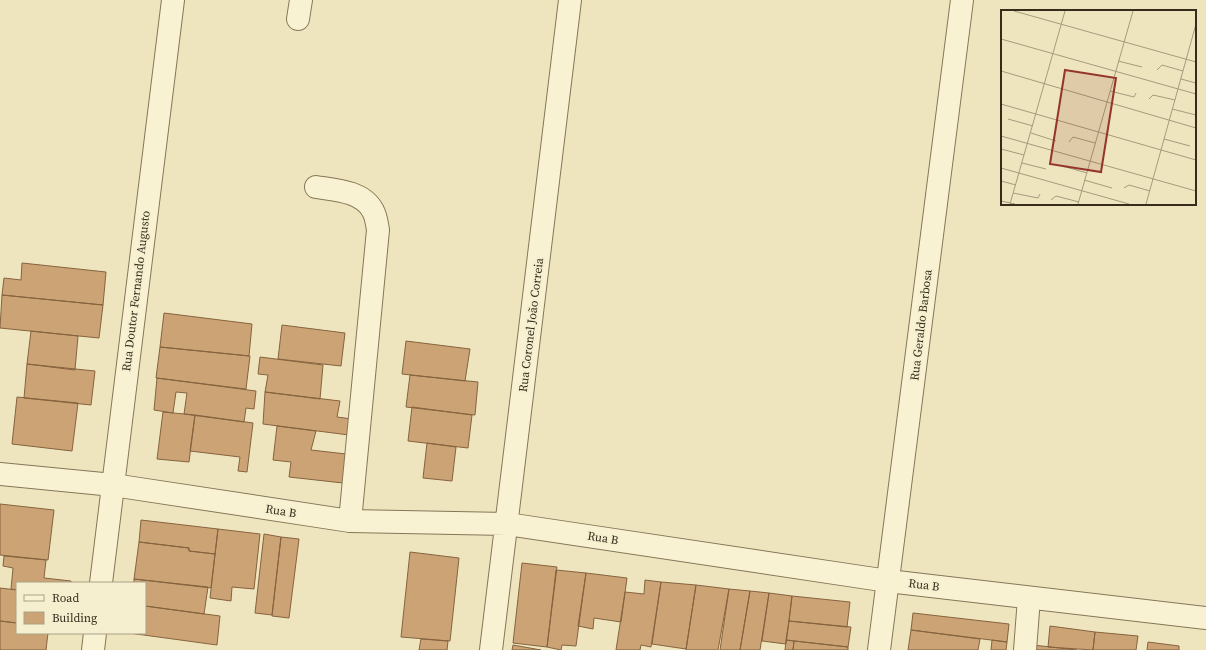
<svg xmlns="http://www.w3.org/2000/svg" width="1206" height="650" viewBox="0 0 1206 650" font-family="'Source Serif 4',serif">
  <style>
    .building { fill: #cca375; stroke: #85633e }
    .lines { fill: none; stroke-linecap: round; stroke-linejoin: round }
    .minor-casing { stroke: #867658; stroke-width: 24 }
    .minor { stroke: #f9f2d2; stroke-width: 22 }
    .labels { text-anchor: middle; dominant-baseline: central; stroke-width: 4; stroke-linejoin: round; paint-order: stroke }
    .street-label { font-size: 12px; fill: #362c1c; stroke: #f5efcf }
    .inset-road { fill: none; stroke: #a49b7e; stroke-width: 1 }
    .view { fill: #953428; fill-opacity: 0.15; stroke: #953428; stroke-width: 2 }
    .inset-edge { fill: none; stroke: #362c1c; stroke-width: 2 }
  </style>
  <rect width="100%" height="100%" fill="#eee5bf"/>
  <path class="building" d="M22,263l84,9 -3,33 -101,-10 2,-17 17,2z
    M2,295l101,10 -4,33 -99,-10z
    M164,313l88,11 -3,32 -89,-9z
    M282,325l63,8 -4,33 -63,-7z
    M31,331l47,5 -3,34 -48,-6z
    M406,341l64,8 -5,32 -63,-7z
    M160,347l90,9 -4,33 -90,-11z
    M260,357l63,8 -3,34 -55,-7 3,-17 -10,-1z
    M27,364l68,7 -4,34 -67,-7z
    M410,375l68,7 -3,33 -69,-8z
    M157,378l99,13 -2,18 -8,-1 -2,14 -60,-8 3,-21 -11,-1 -3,21 -19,-3z
    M265,392l75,9 -3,16 15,2 -3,16 -86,-11z
    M17,397l61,6 -6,48 -60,-7z
    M412,407l60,8 -4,33 -60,-7z
    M163,412l32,3 -6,47 -32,-3z
    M195,415l58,8 -6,49 -9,-1 2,-14 -50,-6z
    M277,426l39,5 -5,19 35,4 -3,29 -54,-6 2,-15 -18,-2z
    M427,443l29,4 -4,34 -29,-3z
    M0,504l54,6 -6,50 -48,-5z
    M141,520l77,9 -3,25 -26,-3v-3l-50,-6z
    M218,529l42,5 -6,55 -22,-2 -1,14 -21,-3z
    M264,534l17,3 -9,78 -17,-2z
    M281,537l18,2 -10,79 -17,-2z
    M139,542l50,6v3l26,3 -4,34 -77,-9z
    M410,552l49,6 -9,83 -49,-4z
    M4,556l42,4 -2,18 27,3v2h-54v7l-6,-1 2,-21 -10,-2z
    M522,563l35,4 -10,80 -34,-4z
    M556,570l30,3 -10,73 -14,-1 -1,5 -14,-3z
    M586,573l41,5 -6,44 -27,-4 -1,11 -15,-3z
    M134,579l74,8 -4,27 -59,-8v-23h-11z
    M645,580l16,2 -10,65 -10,-2 -1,5h-24l9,-58 19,2z
    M661,582l35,3 -10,64 -34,-5z
    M696,585l33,4 -11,61h-32z
    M0,588l17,2v33l-17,-2z
    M729,589l21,2 -10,59h-20z
    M750,591l19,2 -9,57h-20z
    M769,593l23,3 -6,48 -24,-3z
    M792,596l58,6 -3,25 -58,-6z
    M145,606l75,10 -3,29 -88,-12h16z
    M913,613l96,11 -2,18 -96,-12z
    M0,621l17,2v10h31l-2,17h-46z
    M789,621l62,6 -3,20 -62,-7z
    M1050,626l45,6 -2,18 -45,-3z
    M911,630l69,9 -2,11h-70z
    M1095,632l43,4 -2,14h-43z
    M421,639l27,2 -1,9h-28z
    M786,640l8,1 -1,9h-8z
    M992,640l15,2 -1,8h-15z
    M794,641l54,6v3h-55z
    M1148,642l31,4v4h-32z
    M513,645l28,5h-29z
    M1033,645l44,5h-44z"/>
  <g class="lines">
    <g class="minor-casing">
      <path id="minor" d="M298,19l3,-19
        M316,187c19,3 47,4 57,24 3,5 4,13 5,19l-28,291
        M0,474l113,11 237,36 157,3 381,57 318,37
        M101,583l72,-583
        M93,650l2,-17
        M491,650l79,-650
        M879,650l83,-650
        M1025,650l4,-52"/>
    </g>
    <use href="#minor" class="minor"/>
  </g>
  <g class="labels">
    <g class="street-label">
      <text transform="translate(136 291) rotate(-83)">Rua Doutor Fernando Augusto</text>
      <text transform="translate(531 325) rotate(-83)">Rua Coronel João Correia</text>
      <text transform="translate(921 325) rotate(-83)">Rua Geraldo Barbosa</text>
      <text transform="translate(281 511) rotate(9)">Rua B</text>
      <text transform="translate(603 538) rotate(9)">Rua B</text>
      <text transform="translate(924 585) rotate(7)">Rua B</text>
    </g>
  </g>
  <g transform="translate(1001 10)">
    <rect width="195" height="195" fill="#eee5bf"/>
    <path class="inset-road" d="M13,1l182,51M0,29l195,55M117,51l24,6M156,60l5,-5 21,6M0,61l195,57M180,69l15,4M109,81l24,6 2,-4M148,89l4,-4 22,5M0,94l195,56M171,99l24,6M7,109l25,7M30,123l25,8M0,126l195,55M163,129l26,7M68,132l4,-5 22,6M0,139l23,6M21,153l24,6M61,156l25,7M0,158l128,36M83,170l28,8M0,171l15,4M123,178l5,-3 21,6M12,183l25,5 2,-4M50,190l5,-4 23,6M0,191l14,3M9,194l55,-193M77,194l55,-193M145,194l50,-180"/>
    <path class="view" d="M64,60l51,8 -15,94 -51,-8z"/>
    <rect width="195" height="195" class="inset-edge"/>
  </g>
  <rect x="16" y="582" width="130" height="52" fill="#f5efcf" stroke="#a9a187"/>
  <rect x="24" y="595" width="20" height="6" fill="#f9f2d2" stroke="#a9a187"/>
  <text x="52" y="602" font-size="12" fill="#362c1c">Road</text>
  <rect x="24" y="612" width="20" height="12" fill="#cca375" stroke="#a9a187"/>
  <text x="52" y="622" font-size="12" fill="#362c1c">Building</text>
</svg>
